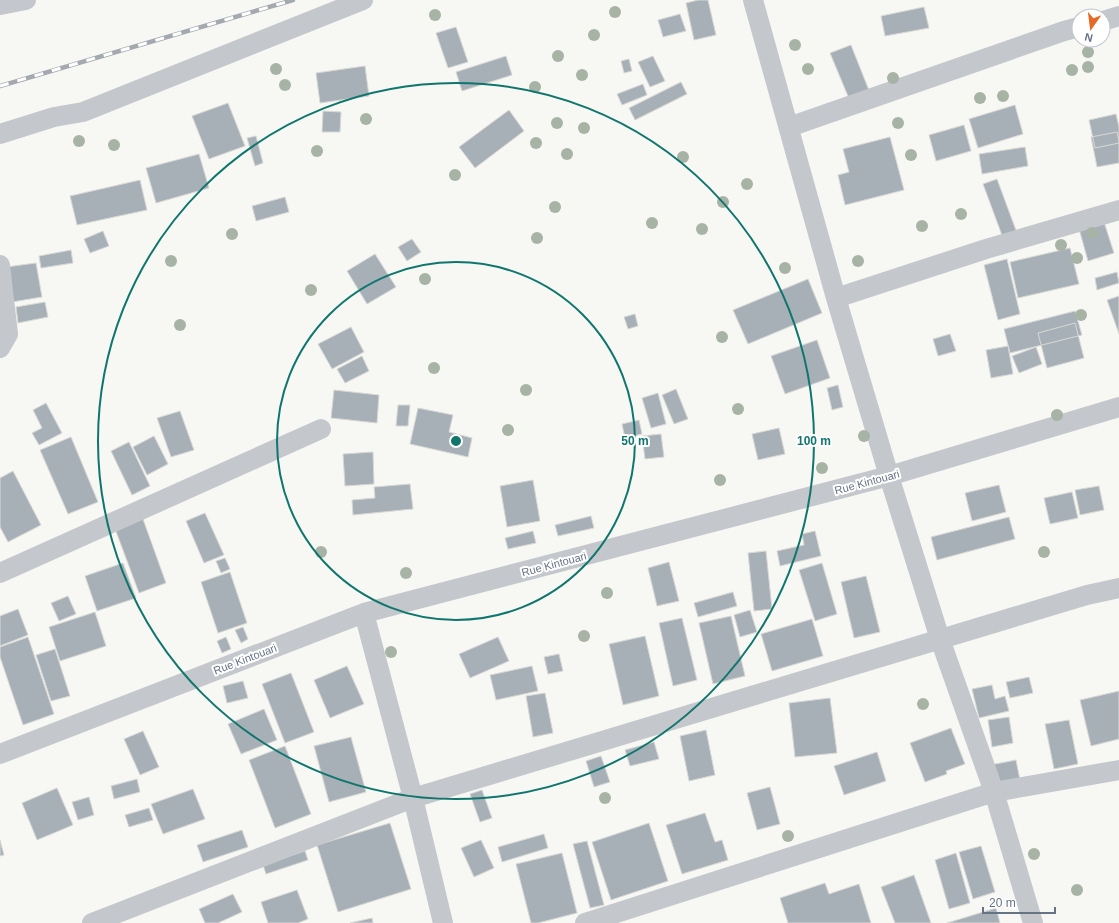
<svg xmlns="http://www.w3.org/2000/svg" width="1119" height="923" viewBox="0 0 1119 923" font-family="Arial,sans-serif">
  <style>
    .building { fill: #a8b0b7; stroke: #d8d9d6 }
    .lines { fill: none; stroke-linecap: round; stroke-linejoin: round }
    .street { stroke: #c4c7cb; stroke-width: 20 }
    .rail-casing { stroke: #a4a9b0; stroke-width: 4.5 }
    .rail { stroke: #fff; stroke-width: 3; stroke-dasharray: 9; stroke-linecap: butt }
    .tree { fill: #a7b3a5 }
    .ring { fill: none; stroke: #0f766e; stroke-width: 2 }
    .labels { text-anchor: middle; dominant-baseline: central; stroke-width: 4; stroke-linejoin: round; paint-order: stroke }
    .street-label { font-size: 11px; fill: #657385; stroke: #fff }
    .centre { fill: #0f766e; stroke: #fff; stroke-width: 2 }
    .ring-label { font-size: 12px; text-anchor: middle; font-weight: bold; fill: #0f766e; stroke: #fff; stroke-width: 4; stroke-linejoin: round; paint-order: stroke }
  </style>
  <rect width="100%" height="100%" fill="#f7f7f4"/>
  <path class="building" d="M698,0h10l8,35 -22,5 -8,-37z
    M924,7l5,21 -44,8 -4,-20z
    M680,14l6,17 -23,6 -5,-17z
    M456,27l12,35 -20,6 -12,-35z
    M851,45l19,48 -20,8 -20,-48z
    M506,56l6,19 -50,16 -6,-19z
    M653,56l12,25 -15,6 -12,-25z
    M629,59l3,12 -8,2 -3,-12z
    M365,66l4,30 -49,7 -4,-30z
    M681,82l6,12 -52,26 -6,-12z
    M643,84l4,11 -25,10 -5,-11z
    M228,103l17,43 -36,13 -17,-43z
    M1015,105l8,29 -45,14 -9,-29z
    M509,110l15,21 -49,37 -16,-21z
    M323,111l18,1 -1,20h-18z
    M1116,114l3,13v16l-24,5 -6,-28z
    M964,125l7,26 -35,10 -7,-26z
    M1117,132l2,9v22l-22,4 -6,-30z
    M256,136l7,27 -8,3 -8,-28z
    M890,137l14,53 -59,15 -7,-30 11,-3 -6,-23z
    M1025,147l3,19 -46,8 -3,-20z
    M199,154l10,34 -53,15 -10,-35z
    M997,179l20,54 -14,5 -20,-54z
    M140,180l7,30 -70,15 -7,-29z
    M285,197l4,15 -33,9 -4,-15z
    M1104,222l10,31 -26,8 -9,-32z
    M103,231l6,15 -19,7 -6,-14z
    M412,239l9,13 -14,9 -9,-14z
    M1070,248l9,36 -61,14 -8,-36z
    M71,250l2,13 -32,5 -2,-12z
    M375,254l21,33 -29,17 -20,-33z
    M1007,259l13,55 -22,6 -14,-55z
    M36,263l6,34 -30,5 -6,-35z
    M1117,272l2,11 -22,7 -2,-12z
    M808,279l14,34 -74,31 -15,-34z
    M1119,296v38l-12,-34z
    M45,302l3,15 -30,6 -2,-16z
    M1075,311l7,24 -72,18 -6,-24z
    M635,314l3,12 -10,3 -4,-12z
    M1075,323l9,35 -37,10 -9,-35z
    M351,327l13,25 -32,17 -14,-25z
    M950,334l6,17 -18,5 -5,-17z
    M817,340l13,38 -45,16 -14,-38z
    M1008,346l5,28 -22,4 -5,-28z
    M1036,347l6,17 -23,9 -7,-17z
    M362,356l7,15 -24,12 -8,-14z
    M838,385l5,22 -11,3 -5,-22z
    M676,389l12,30 -14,5 -12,-29z
    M334,390l45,5 -2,28 -46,-5z
    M658,393l8,31 -15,4 -9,-30z
    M46,403l16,30 -23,12 -7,-12 10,-5 -9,-18z
    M398,405h12l-2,21h-12z
    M418,408l35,7 -4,17 23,6 -4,19 -58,-13z
    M180,411l14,39 -23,7 -14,-39z
    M639,420l3,14 -17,4 -3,-14z
    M779,428l6,26 -27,6 -6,-26z
    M661,434l3,23 -19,2 -3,-23z
    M154,436l14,28 -21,11 -14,-28z
    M71,437l27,65 -30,12 -28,-64z
    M129,442l21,44 -18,9 -21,-44z
    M373,452l1,32 -29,2 -2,-32z
    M13,471l28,54 -33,17 -8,-15v-49z
    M533,480l7,41 -33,6 -7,-41z
    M410,484l3,25 -60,6 -1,-15 23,-2 -1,-11z
    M999,485l7,27 -34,9 -7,-28z
    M1099,486l5,24 -24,5 -5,-25z
    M1072,492l6,26 -28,6 -6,-26z
    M139,508l27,75 -27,10 -28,-75z
    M205,513l19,42 -20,8 -18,-42z
    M591,516l3,12 -36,8 -3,-11z
    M1009,517l6,22 -78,21 -6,-23z
    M533,531l3,12 -28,6 -3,-11z
    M815,531l6,25 -41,10 -3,-15 27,-6 -2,-11z
    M766,551l6,58 -18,2 -6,-58z
    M225,558l5,11 -9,4 -5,-12z
    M669,562l10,39 -22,5 -9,-38z
    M123,563l13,35 -39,13 -12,-35z
    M822,563l15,51 -22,7 -16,-51z
    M230,572l17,51 -29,10 -17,-51z
    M866,576l14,56 -26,6 -13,-56z
    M733,592l4,14 -39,11 -4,-14z
    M68,596l8,18 -17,7 -8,-18z
    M18,609l10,26 -28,11v-30z
    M750,610l7,22 -17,5 -6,-22z
    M95,612l11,34 -46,15 -11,-34z
    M731,616l14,60 -32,8 -14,-61z
    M682,618l15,62 -24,6 -14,-63z
    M812,619l11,37 -51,15 -11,-37z
    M243,627l5,12 -7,4 -6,-13z
    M645,636l14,60 -36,9 -14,-61z
    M28,637l26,77 -31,11 -23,-68v-10z
    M226,637l5,12 -9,4 -5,-12z
    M498,637l11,24 -39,17 -11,-24z
    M55,649l15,47 -19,5 -15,-46z
    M559,654l4,17 -15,3 -4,-17z
    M347,666l17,38 -34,14 -16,-38z
    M532,666l6,25 -42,9 -6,-25z
    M291,673l23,59 -29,11 -23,-59z
    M1029,677l4,16 -23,5 -4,-16z
    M243,681l5,17 -21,5 -4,-17z
    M992,685l3,14 10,-3 4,15 -30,7 -7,-29z
    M1119,691v48l-28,7 -11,-46z
    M545,693l8,40 -20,4 -7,-41z
    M830,698l7,55 -42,4 -6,-54z
    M264,709l13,31 -36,14 -13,-30z
    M1009,717l4,26 -21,4 -4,-27z
    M1069,720l9,44 -24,5 -9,-45z
    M951,728l14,36 -19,7 1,3 -22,8 -15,-39z
    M706,730l9,45 -26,6 -9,-45z
    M143,731l16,36 -19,8 -16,-36z
    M351,737l15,55 -37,10 -15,-56z
    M654,742l5,17 -29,7 -5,-16z
    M285,746l26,68 -36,14 -26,-68z
    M877,752l9,29 -42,14 -10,-29z
    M601,756l9,26 -16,5 -8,-26z
    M1016,760l4,20 -27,4 -3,-19z
    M137,779l3,13 -26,7 -3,-13z
    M770,787l10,37 -23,6 -10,-37z
    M57,788l16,37 -36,15 -15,-37z
    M193,789l12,30 -42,15 -12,-30z
    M482,790l10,28 -12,4 -10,-28z
    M89,797l5,18 -16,5 -6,-18z
    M149,808l4,12 -24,7 -4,-12z
    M705,813l10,29 7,-2 6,20 -46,14 -16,-49z
    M390,823l21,66 -73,23 -21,-67z
    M649,823l19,58 -57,19 -19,-58z
    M242,830l6,17 -45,15 -6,-17z
    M544,834l4,14 -46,14 -4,-15z
    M0,840l4,15 -4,1z
    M481,840l13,28 -20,9 -13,-29z
    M587,841l17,64 -14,3 -17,-64z
    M981,846l14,46 -22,7 -14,-47z
    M305,851l3,9 -42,14 -3,-9z
    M562,853l15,60 -39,10h-7l-15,-59z
    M956,853l14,50 -21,6 -14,-49z
    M914,875l17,48h-36l-14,-36z
    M825,883l4,11 30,-10 12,39h-83l-8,-25z
    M297,890l11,29 -10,4h-30l-7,-21z
    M233,894l9,18 -24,11h-13l-6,-14z
    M996,908l4,15h-53z
    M372,918l1,5h-23z"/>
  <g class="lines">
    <path class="street" d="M753,0l83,298 53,178 51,163 54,153 39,131
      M0,5l26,-5
      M1103,21l16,-5
      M789,127l275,-96 15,-4
      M0,134l54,-17 29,-5 280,-112
      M0,265l8,69 -8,14
      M836,298l150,-49 133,-39
      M0,573l321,-144
      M364,613l49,185 30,125
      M0,754l364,-141 525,-137 230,-69
      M92,923l321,-125 674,-203 32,-7
      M585,923l409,-131 125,-22"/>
    <g class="rail-casing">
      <path id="rail" d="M0,86l293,-86"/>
    </g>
    <use href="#rail" class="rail"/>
  </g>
  <g class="tree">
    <circle cx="615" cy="12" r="6"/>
    <circle cx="435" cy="15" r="6"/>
    <circle cx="594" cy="35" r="6"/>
    <circle cx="795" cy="45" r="6"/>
    <circle cx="1088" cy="52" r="6"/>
    <circle cx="558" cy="56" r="6"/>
    <circle cx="1088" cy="67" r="6"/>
    <circle cx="276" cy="69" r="6"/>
    <circle cx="808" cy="69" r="6"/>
    <circle cx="1072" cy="70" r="6"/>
    <circle cx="582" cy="75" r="6"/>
    <circle cx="893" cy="78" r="6"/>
    <circle cx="285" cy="85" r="6"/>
    <circle cx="535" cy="87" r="6"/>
    <circle cx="1003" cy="96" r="6"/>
    <circle cx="980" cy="98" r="6"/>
    <circle cx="366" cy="119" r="6"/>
    <circle cx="557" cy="123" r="6"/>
    <circle cx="898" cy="123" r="6"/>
    <circle cx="584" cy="128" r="6"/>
    <circle cx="79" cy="141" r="6"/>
    <circle cx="536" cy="143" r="6"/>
    <circle cx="114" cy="145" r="6"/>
    <circle cx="317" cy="151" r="6"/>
    <circle cx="567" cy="154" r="6"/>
    <circle cx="911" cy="155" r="6"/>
    <circle cx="683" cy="157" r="6"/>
    <circle cx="455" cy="175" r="6"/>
    <circle cx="747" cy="184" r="6"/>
    <circle cx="723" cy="202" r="6"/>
    <circle cx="555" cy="207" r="6"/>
    <circle cx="961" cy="214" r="6"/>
    <circle cx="652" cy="223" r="6"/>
    <circle cx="922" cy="226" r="6"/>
    <circle cx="702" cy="229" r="6"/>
    <circle cx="1092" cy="233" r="6"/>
    <circle cx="232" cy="234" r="6"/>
    <circle cx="537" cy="238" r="6"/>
    <circle cx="1061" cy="245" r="6"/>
    <circle cx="1077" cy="258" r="6"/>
    <circle cx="171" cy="261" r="6"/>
    <circle cx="858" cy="261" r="6"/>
    <circle cx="785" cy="268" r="6"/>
    <circle cx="425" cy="279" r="6"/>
    <circle cx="311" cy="290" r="6"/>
    <circle cx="1081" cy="315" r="6"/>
    <circle cx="180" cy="325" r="6"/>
    <circle cx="722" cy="337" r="6"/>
    <circle cx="434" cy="368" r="6"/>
    <circle cx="526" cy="390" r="6"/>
    <circle cx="738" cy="409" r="6"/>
    <circle cx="1057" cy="415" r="6"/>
    <circle cx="508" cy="430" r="6"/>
    <circle cx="864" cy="436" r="6"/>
    <circle cx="822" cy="468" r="6"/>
    <circle cx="720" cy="480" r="6"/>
    <circle cx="321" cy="552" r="6"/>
    <circle cx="1044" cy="552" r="6"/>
    <circle cx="406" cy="573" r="6"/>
    <circle cx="607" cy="593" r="6"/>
    <circle cx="584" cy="636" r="6"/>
    <circle cx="391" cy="652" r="6"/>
    <circle cx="923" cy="704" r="6"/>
    <circle cx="605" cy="798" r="6"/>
    <circle cx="788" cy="836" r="6"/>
    <circle cx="1034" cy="854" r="6"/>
    <circle cx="1077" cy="890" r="6"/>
  </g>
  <g class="ring">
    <circle cx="456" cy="441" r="179"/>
    <circle cx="456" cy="441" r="358"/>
  </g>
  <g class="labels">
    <g class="street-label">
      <text transform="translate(867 482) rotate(-15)">Rue Kintouari</text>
      <text transform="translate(554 564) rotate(-15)">Rue Kintouari</text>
      <text transform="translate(245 659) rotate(-21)">Rue Kintouari</text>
    </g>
  </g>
  <circle cx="456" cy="441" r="6" class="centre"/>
  <g class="ring-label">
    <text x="635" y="445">50 m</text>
    <text x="814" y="445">100 m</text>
  </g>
  <g transform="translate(1091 28) rotate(194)"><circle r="19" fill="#ffffff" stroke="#c1c7ce"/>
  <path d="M0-3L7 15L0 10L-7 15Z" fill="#e66925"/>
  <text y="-6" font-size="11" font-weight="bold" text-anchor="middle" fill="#657385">N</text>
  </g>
  <path d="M983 907v6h72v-6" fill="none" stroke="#657385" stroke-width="2"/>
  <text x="989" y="907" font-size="12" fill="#657385" stroke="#ffffff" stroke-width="3" paint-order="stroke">20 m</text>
</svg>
